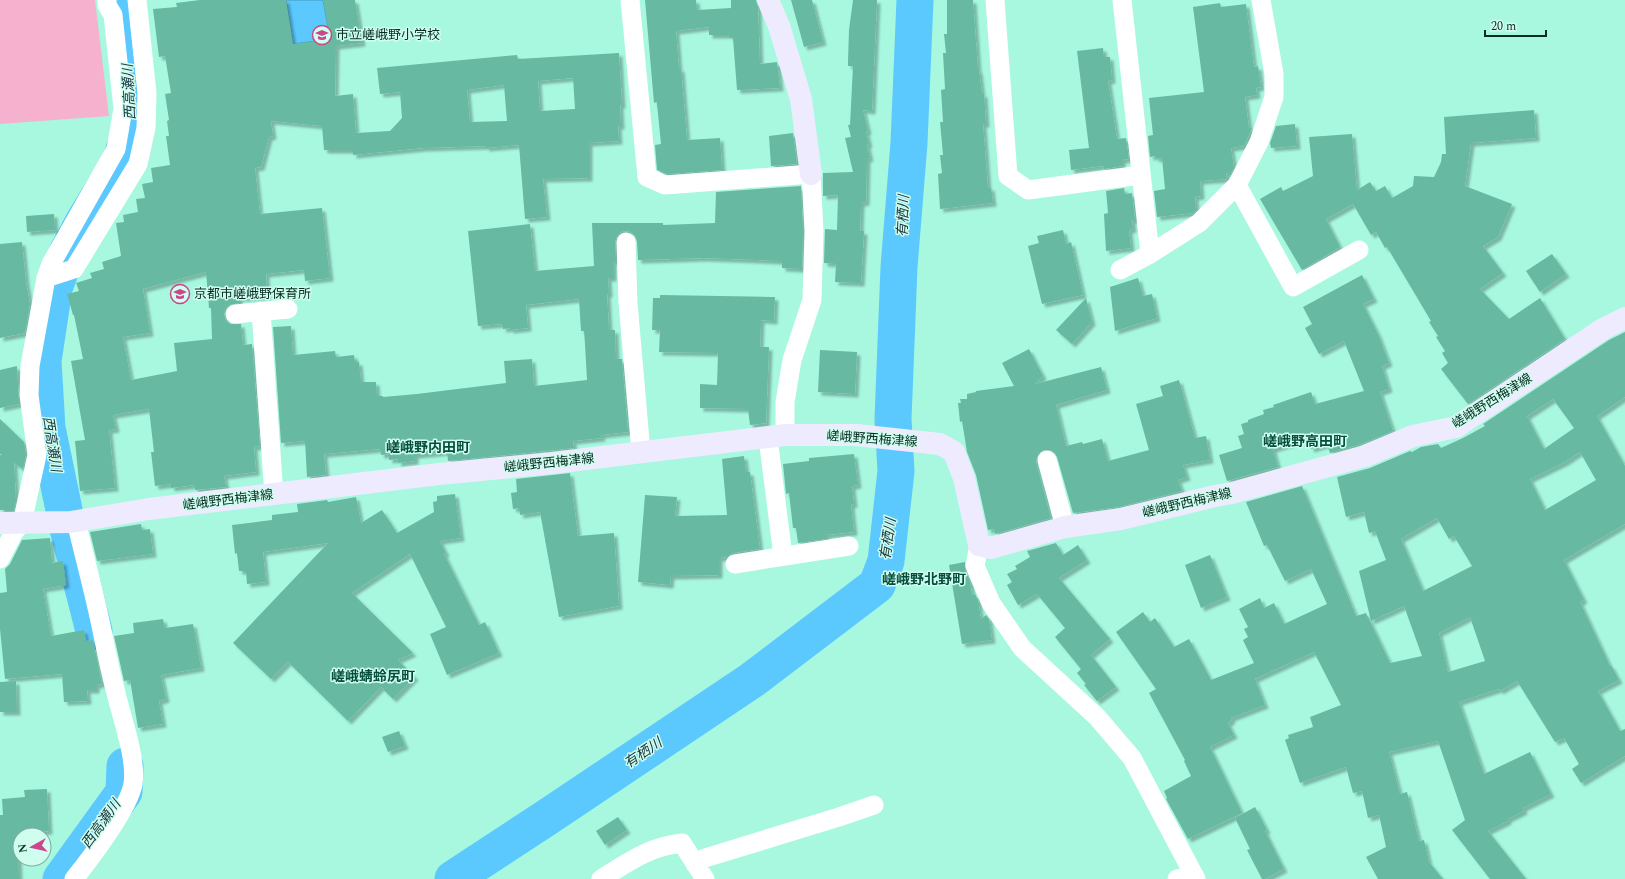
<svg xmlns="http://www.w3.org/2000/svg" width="1625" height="879" viewBox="0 0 1625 879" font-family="Spectral,'Noto Sans JP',serif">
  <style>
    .green { fill: #f5b1cd }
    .water { fill: #5bc9fe; stroke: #429abc }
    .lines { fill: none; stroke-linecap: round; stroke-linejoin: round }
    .river { stroke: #5bc9fe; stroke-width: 37 }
    .building { fill: #68b9a1; fill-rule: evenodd; filter: url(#shadow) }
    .street { stroke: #fff; stroke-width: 19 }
    .secondary { stroke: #eeebff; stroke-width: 22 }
    .labels { text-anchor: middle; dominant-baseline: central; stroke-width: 3; stroke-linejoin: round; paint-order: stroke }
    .poi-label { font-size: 13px; fill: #082b22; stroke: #cffeee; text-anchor: start }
    .street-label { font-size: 13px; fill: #082b22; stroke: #cffeee }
    .water-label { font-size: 14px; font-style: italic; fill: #1b333f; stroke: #cffeee }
    .neighbourhood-label { font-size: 14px; font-weight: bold; fill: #054d3d; stroke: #cffeee }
  </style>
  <defs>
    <filter id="shadow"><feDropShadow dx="3.5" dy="3.5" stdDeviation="1" flood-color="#0004"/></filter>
  </defs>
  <rect width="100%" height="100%" fill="#a7f8df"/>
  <path class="green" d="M0,0h95l14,116 -109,8z"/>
  <path class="water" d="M286,0h37l7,39 -37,5z"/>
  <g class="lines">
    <path class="river" d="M94,631l-26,-102 -21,-101 -4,-67 11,-73 14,-37 16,-30 29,-47 9,-18 6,-17 5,-25 -12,-114
      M61,879l63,-87 1,-26
      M453,879l93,-61 206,-138 125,-95 9,-24 10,-90 -3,-52 6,-152 10,-124 6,-143"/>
  </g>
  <path class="building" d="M200,0h86l7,44 37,-5 -7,-39h32l7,43 -26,3 -1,50 18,-2 3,39 34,-2 12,-13 -2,-26 -20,2 -3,-26 140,-13 1,4 101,-6 3,52h-2l1,21h-3l1,15 -30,2v35l-46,1 4,38 -22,2 -6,-74 -33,3v-2l-63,2 -70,7v-5h-29l-2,-24 -51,-5 2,15 -4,1 -8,30 -6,1 5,46 62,-6 8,70 -25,3 -1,-11 -38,4 1,22 -28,2v5l-10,2 -4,5 -1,5 2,6 5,3h10l2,21 9,-1 8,102 -6,1 2,25 -32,4 2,11 -31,3 -1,-5 -23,3v-4l-16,2 -4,-34h3l-5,-43 -36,6 3,14 -7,1 6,58 -35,3 -5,-50 10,-1 -14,-79 12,-2 -9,-44h-1l-6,-21 12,-3 -3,-8 16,-5 -2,-5 14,-4 -2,-7 19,-6 -5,-33 8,-1 -1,-7 15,-3 -2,-13 9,-1 -3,-14 11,-2 -2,-14 19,-3 -4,-29h3l-2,-15 2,-1 -4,-26 6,-1 -6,-37 -6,1 -6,-48 24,-2 -1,-4zM573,78l2,31 -35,2 -2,-30zM504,85l3,36 -37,1 -3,-32zM206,272l3,36h2l1,31 -38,4 3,28 -46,9 -8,-43 27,-4 -7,-44z
    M645,0h51l1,10 34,-2v-8h25l2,8 2,56 17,-2 3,26 -43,2 -4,-52h-3v-3h-21v-8l-33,4 3,38 2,-1 6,72 33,-2 2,32 -55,4 -10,-4 -2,-25 6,-1 -4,-40v-2l-3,1z
    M791,0h21l11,42 -19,5z
    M853,0h24l-5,111 -9,-1 5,21 -2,1 3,12 -2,1 3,13 -3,1 -1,43 -5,1 -1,28h4l-3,52 -26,-1 1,-18 -12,-1 1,-34 12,1 1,-35 -15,1v-23l30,-1 -8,-34 6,-1 -3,-12h2l3,-59h-5v-5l1,-31z
    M947,0h26l5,70h1l3,24h2l2,30h-3l5,64 3,-1 2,16 -53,6 -2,-35 4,-1 -2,-18h3l-3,-33h3l-2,-32 4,-1 -2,-36h3l-2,-19h3z
    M1220,3l1,4 25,-3 8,63 4,-1 3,21 -5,1 1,7 -12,2 4,31h3l-8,18 -13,2 3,20 -3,5h-5l1,6 -27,2 1,15 -6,1 1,13 -2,3 -37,4 -3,-26 11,-2 -3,-31 -6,1 -1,-3 -5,1 -2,-21 5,-1 -4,-37 55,-6 -11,-85z
    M1103,48l1,9h6l2,23 -4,1 9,58 9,-1 3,21 -7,1v6l-18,3 -1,-3 -32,4 -2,-20 20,-2 -12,-97z
    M1534,110l2,28 -65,5 -6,43 47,18 -14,33 -15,9 20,27 -23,16 29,30 31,-21 25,41 -97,65 -27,-35 7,-6 -6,-10 3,-2 -9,-14 2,-1 -9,-14 2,-1 -44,-74 -2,1 -9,-16 -5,3 -18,-31 -27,15 14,28 -38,23 -42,-71 21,-12 2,4 30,-15 -4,-39 43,-3 5,56 13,-8 6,9 9,-5 7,12 21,-12 1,-10 20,1 7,-15 1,-8h4l-2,-37z
    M1295,124l2,22 -26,2 -1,-5 6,-17z
    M793,133l4,31 -26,2 -2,-30z
    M801,186l2,45 -1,38 -20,-1v-7l-78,-3 -66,2 -1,-18 -2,-6 -4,-4 -5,-1 -5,1 -4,4 -2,6 1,19h-3v17h-5l1,16h-2l2,36h6l1,29h6l6,73 -27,3 1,3 -29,3 1,7 -126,13 -1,-9 -32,3v6l-17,2v-4l-9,1v-6l-8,1 -1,-6 -56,5 2,21 -19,2 -2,-36 -24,2 -8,-116 18,-1 2,29 42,-4 1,6 18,-2 1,7h4l2,20h15l1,14h6v1l34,-3 89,-11 -2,-22 28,-2 2,27 53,-6 -2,-36 -1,-13h-3l-2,-32 -53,6 2,23 -18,2v-2l-7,1 -1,-5 -24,2 -10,-95 62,-7 5,47 59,-5 -2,-43h71v2l52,-2 1,-31z
    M1124,188l1,6 7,-1 3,27h-3l1,9 -4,1 2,18 -25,3 -2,-37 4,-1 -2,-22z
    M54,214l1,16 -28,2 -1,-16z
    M1063,230l3,14 5,-2 12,53 -41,9 -14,-58 11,-3 -2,-7z
    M22,242l4,40 4,22 -5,29 -25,5v-94z
    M1552,254l14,20 -26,18 -14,-21z
    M1362,275l12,24 -11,5 15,30 11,29 -7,3 7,23 -9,3 13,39 -32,13 -31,9 -3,-9 -16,5 -3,-11 -35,11 5,18 -51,14 -8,-26 23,-7 -4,-12 6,-2 -3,-10 7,-2v-2l16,-6 -1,-4 11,-3 -1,-2 38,-13 4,12 49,-13 -20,-50 -25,13 -14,-26 7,-4 -9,-17z
    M1138,278l5,18 9,-2 5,24 -42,13 -5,-44z
    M660,295l115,2 -1,24 -13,-1 -1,27h9l-3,76 -16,2 -2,-16 -48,-1v-24l17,1 1,-32 -59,-1 1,-22h-8l1,-32h7z
    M1086,298l6,24 -20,22 -16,-14z
    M1625,332v65l-28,19 28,50v58l-61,36 20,40 -4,2 30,64 1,-1 8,15 -21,11 22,40 5,-2v27l-44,27 -9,-14 7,-5 -15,-26 -9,4 -38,-61 -17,10 -1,-2 -40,13 25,72 46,-22 21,42 -28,14 1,3 -16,8v2l-20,10 38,48h-36l-38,-49 13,-10 -27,-79 -49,11 11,42 7,-2 12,49 5,-1 5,22 14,17h-65l-12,-22 20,-10 -7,-32 -11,3 -6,-27 -9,2 -7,-26 -46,16 -15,-43 4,-2 -1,-3 25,-8 -3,-10 31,-12 -27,-53 -59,27 10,26 -34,13 1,2 -4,3 6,12 -24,12 32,66 -54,26 -22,-40 1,-1 -3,-7 27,-15 -7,-15 1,-1 -36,-67 7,-4 -40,-57 27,-20 7,10 5,-4 19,29 15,-8 22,41 43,-17 -11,-23 5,-3 -4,-8 4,-2 -9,-18 21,-11 4,10 10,-5 10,21 43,-20 -16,-35 -26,12 -18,-36 -3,1 -18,-44 56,-16 54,130 10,-3 24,50 32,-7 -18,-50 -33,15 -12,-50 27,-11 -11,-29 -6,2 -5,-21 -18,5 -9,-40 33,-9 40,-17 2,1 9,-5 17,-3 3,4 22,-10 22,-12 -2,-2 126,-84zM1553,399l21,29 -30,21 -17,-33zM1580,452l16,28 -51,30 -15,-31 35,-17zM1437,518l12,21 5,-3 18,30 -49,25 -22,-52zM1470,617l15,44 -37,11 -9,-39z
    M1029,349l14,27 -8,8 66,-17 6,23 -51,15 10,41 16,-4 1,2 19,-5 6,22 41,-11 -13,-46 27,-8 -3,-10 19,-6 16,58 11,-2 4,24 -27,5 4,12 -9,3 4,11 -63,16 -46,6 -16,-56 -3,-5 -4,-2h-6l-5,3 -2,4 -1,5 15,56 -56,16 -1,-5 -6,1 -12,-55 -9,-23 -5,-31 -2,1 -2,-19h3l-1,-4h7v-5l9,-2v-1l38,-5 -12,-23z
    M820,350l37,2 -2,42 -37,-2z
    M17,366l2,38 -19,4v-38z
    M0,419l24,23 2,13 -3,14 -9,-6 2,38 -2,9h-14v-55h2l-2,-1z
    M854,454l4,31 -6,1 2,18 -3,1 3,27 -28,3v4l-28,4 -2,-15h-3l-4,-35 -3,1 -3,-30 26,-3v-3z
    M744,456l2,16h4l10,77 -27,4 -6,4 -8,1v17l-48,1 -1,9 -32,-3 7,-87 32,2 -2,19 52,-1 -5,-56z
    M570,473l8,63 36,-3 5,73 -60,11 -19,-105 -20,3 -1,-7 -6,1 -2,-16 6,-1 -1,-13z
    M455,494l6,44 -21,3 6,12 -2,1 35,71 6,-3 14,31 -52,22 -17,-41 16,-7 -36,-73 -58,39 61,60 -15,7 17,17 -22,22 -12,-12 -33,34 -60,-59 -17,17 -38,-36 95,-100 -65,9 3,30 -19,2 -1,-13h-7l-2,-18 -2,1 -3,-29 40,-5v-5l26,-3 -1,-8 30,-4 1,2 28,-5 5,26 21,-13 15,23 37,-21 -1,-10 4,-1v-5z
    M141,524l1,6 8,-1 3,25 -56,7 -7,-29z
    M50,538l2,25 11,-2 3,24 -23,4 8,47 33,-6 2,11 7,-1 9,44 -6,1v5h-9l1,11 -24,1 -2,-28 -57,5 -5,-50v-36l7,-1 -2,-23 5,-5 12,-24z
    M1056,543l7,12 15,-10 9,15 -28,18 51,61 -19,16 25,32 -19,14 -13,-16 2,-1 -9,-11 4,-4 -26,-32 10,-9 -28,-34 -19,11 -11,-20 5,-3 -5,-8 10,-5 -2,-3 15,-9 -3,-6z
    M1210,555l17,42 -26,11 -16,-43z
    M965,562v8l5,11 2,14 3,-1 3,6 3,19 5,-4 3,4 3,21 -30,4 -13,-79z
    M163,619l2,9 28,-4 8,44 -40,7 5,24 -7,2 4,23 -25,4 -8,-48 -6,1 -10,-45 20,-3 -1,-10z
    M16,681l1,31h-17v-30z
    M399,731l6,15 -17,6 -6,-15z
    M47,789l2,42 -29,3v11h-2l1,34h-19v-64h3l-1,-16 23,-2 -1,-7z
    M1255,807l12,23 -2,1 19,38 -19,10h-3l-15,-29 3,-1 -15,-31z
    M618,817l9,13 -22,15 -9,-14z"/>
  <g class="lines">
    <path class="street" d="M630,0l17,177 18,8 146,-11 3,57 -2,69 -20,60 -7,42v33
      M995,0l13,176 20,14 113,-15
      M1122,0l28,254
      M1237,185l56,102 66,-37
      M626,242l2,61 13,149
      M1120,270l30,-16 49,-31 38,-38 22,-43 15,-45v-23l-13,-74
      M46,278l28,-9 64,-105 8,-36 1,-35 -10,-93
      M261,311l13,184
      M235,314l53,-5
      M768,438l15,118
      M1047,460l18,67
      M979,545l-4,21 16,37 31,45 75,69 35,41 64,121
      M0,559l14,-27 8,-9 15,-68 -8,-60 1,-29 16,-88 5,-14 65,-115 7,-40 -10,-94 -6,-10v-5
      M735,564l114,-18
      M695,864l10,-6 134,-41 35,-12
      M74,879c16,-20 55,-71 59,-95 4,-26 -12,-68 -18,-95 -6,-22 -10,-45 -15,-68 -7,-33 -16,-66 -24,-100
      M601,879c26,-16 49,-33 81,-36l23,36
      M1177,879l16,-4"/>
    <path class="secondary" d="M768,0l11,26 22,73 10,75
      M0,523l71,-1 78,-13 290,-35 113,-11 233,-28h71l84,9 14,8 10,26 15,67 12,3 74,-21 56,-8 94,-23 17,-3 133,-37 48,-20 43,-9 147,-98 22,-11"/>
  </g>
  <defs>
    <g id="school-ring" transform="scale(1)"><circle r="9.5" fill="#cffeee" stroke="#cb468a" stroke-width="1.5"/><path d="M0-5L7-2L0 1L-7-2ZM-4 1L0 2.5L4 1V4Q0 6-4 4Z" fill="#cb468a"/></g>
  </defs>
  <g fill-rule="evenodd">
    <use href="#school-ring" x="322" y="35"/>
    <use href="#school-ring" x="180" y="294"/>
  </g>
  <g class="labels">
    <g class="poi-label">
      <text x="336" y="35">市立嵯峨野小学校</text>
      <text x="194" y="294">京都市嵯峨野保育所</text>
    </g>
    <g class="street-label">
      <text transform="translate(1492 401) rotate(-32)">嵯峨野西梅津線</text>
      <text transform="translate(872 439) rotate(4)">嵯峨野西梅津線</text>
      <text transform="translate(549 463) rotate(-6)">嵯峨野西梅津線</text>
      <text transform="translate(228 500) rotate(-7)">嵯峨野西梅津線</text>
      <text transform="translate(1187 503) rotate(-13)">嵯峨野西梅津線</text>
    </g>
    <g class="water-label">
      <text transform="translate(129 92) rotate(-93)">西高瀬川</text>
      <text transform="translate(903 216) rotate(-87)">有栖川</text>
      <text transform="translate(52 444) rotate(81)">西高瀬川</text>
      <text transform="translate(888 539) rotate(-82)">有栖川</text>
      <text transform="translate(643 753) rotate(-34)">有栖川</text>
      <text transform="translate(101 824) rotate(-54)">西高瀬川</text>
    </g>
    <g class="neighbourhood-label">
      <text x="1305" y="441">嵯峨野高田町</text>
      <text x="428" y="447">嵯峨野内田町</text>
      <text x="924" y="579">嵯峨野北野町</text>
      <text x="373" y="676">嵯峨蜻蛉尻町</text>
    </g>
  </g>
  <g transform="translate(32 847) rotate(262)"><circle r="19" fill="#cffeee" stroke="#7faa9c"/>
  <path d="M0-3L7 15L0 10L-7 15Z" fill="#cb468a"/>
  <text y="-6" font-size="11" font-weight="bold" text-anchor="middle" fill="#082b22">N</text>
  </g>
  <path d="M1485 30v6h61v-6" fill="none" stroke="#082b22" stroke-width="2"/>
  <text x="1491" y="30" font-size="12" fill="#082b22" stroke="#cffeee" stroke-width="3" paint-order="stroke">20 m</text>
</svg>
